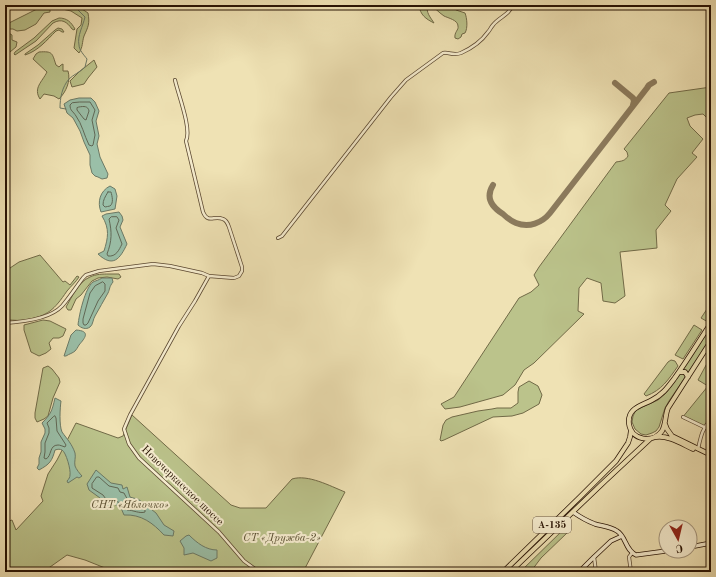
<svg xmlns="http://www.w3.org/2000/svg" width="716" height="577" viewBox="0 0 716 577" font-family="'Old Standard TT',serif">
  <style>
    .green { fill: #bbc38b; stroke: #716a47 }
    .water { fill: #9abfa8; stroke: #6c7a66 }
    .lines { fill: none; stroke-linecap: round; stroke-linejoin: round }
    .shore { stroke: #606856; stroke-width: 1 }
    .stream { stroke: #6c7a66; stroke-width: 1 }
    .taxiway { stroke: #8b7a5c; stroke-width: 6 }
    .street-casing { stroke: #59462f; stroke-width: 4 }
    .secondary-casing { stroke: #271203; stroke-width: 5 }
    .primary-casing { stroke: #271203; stroke-width: 5.5 }
    .street { stroke: #f5ecce; stroke-width: 2.5 }
    .secondary { stroke: #f5ecce; stroke-width: 3.5 }
    .primary { stroke: #efe2b4; stroke-width: 4 }
    .labels { text-anchor: middle; dominant-baseline: central; stroke-width: 4; stroke-linejoin: round; paint-order: stroke }
    .shield { fill: #f5ecce; stroke: #655340; stroke-width: 1 }
    .shield-label { font-size: 10px; font-weight: bold; fill: #271203 }
    .street-label { font-size: 11px; fill: #271203; stroke: #f5ecce }
    .park-label { font-size: 11px; font-style: italic; fill: #5b5033; stroke: #f5ecce }
  </style>
  <rect width="100%" height="100%" fill="#efe2b4"/>
  <filter id="stains"><feTurbulence type="fractalNoise" baseFrequency=".005" numOctaves="4"/><feColorMatrix values="0 0 0 0 .2 0 0 0 0 .09 0 0 0 0 .02 0 0 0 .5 -.17"/></filter>
  <radialGradient id="worn" r=".72"><stop offset=".6" stop-color="#630" stop-opacity="0"/><stop offset="1" stop-color="#630" stop-opacity=".3"/></radialGradient>
  <path class="green" d="M48,5h2v7l-6,1 -8,11 -11,6 -8,1 -4,-2h-8v-4l34,-17h4z
    M57,5h19l12,8c2,11 0,14 -4,23 -2,6 -1,11 -5,17l-5,-5 3,-19 4,-4 1,-7 -11,-7 -13,-3z
    M419,5h31l6,5 9,3c2,5 3,15 0,20l-3,1 -1,3 -3,2 -3,-1c-1,-6 4,-8 3,-12 0,-6 -10,-8 -14,-10 -6,-4 -9,-9 -16,-11 -3,7 3,13 6,18 -8,-4 -14,-8 -15,-18z
    M59,18c8,0 12,4 16,11l-1,1 -2,-1c-5,-7 -10,-11 -19,-6l-17,18 -21,14 -1,-1 1,-2 19,-14 18,-17z
    M58,28l4,1 2,3h-2l-3,-2 -3,1c-9,9 -18,20 -31,24v-1l13,-9 17,-15z
    M7,32l5,3v5l5,2 -1,5 -6,5 -5,-1v-8l5,-6z
    M39,52c14,-1 13,1 17,13l3,2 2,-2 2,-1v7h5c3,10 -2,21 -9,28l-5,-3 -10,-2 -4,5c-7,-11 2,-17 7,-27l-14,-13 3,-5z
    M94,60l3,7 -9,11 -4,6 -12,3 -2,-6 9,-9z
    M711,87v34l-5,-4 -3,-3 -8,1 -8,3 3,8 13,13 -11,14 5,4 -20,22 -12,26 6,6 -15,19 1,18 -37,4 5,44 -10,7 -12,-2 -2,-18 -14,-5 -8,10 -1,23 6,3 -50,49 -10,7 -9,15 -12,10 -43,12 -15,2 -4,-5 13,-7 65,-99 12,-6 8,-7 -5,-10 5,-8 77,-105c6,-1 9,-1 12,-6l-1,-4 -3,-3 45,-56z
    M40,255l23,27 2,-1 5,4 7,-9 2,1c-3,5 -8,9 -12,14 -13,19 -19,25 -42,29 -6,1 -11,0 -16,0l-4,-29v-17l5,-6 9,-6z
    M109,274h10l2,3 -3,2 -11,-2 -9,1 -6,3 -11,14 -5,4 -5,11h-3l-2,-3c6,-10 12,-25 24,-30 6,-3 13,-3 19,-3z
    M711,303v14l-3,5 -7,-4z
    M43,320l7,1 16,8 -3,7 -4,2h-6l-4,5 2,6 -5,4 -7,3 -8,-4 -7,-22v-5z
    M694,325l8,5 -19,29 -8,-4z
    M711,326v13l-42,62 -4,7 -6,19 -3,4 -4,2 -6,2 -5,-1 -6,-5 -3,-7 1,-6 2,-4 3,-3 20,-9 7,-6 10,-13z
    M711,356v66l-5,6 -24,-10 26,-32 -10,-6z
    M671,360l4,1 3,5c-10,14 -16,24 -32,30l-2,-2 24,-32z
    M48,366l4,3 7,9 1,4 -7,16 -5,18 -4,3 -7,3 -2,-4v-5l8,-45z
    M529,381l9,5 4,9 -3,9 -16,9 -11,3 -19,1 -49,23 -3,1 -1,-1 3,-15 3,-5 6,-3 26,-6 14,-2 5,-1h14l7,-5v-11l1,-5z
    M132,415l99,90 9,3h26l26,-29c16,-5 38,7 53,13l-42,80h-188l-30,-12 -18,-5 -24,17h-38v-51l1,1 6,-2 4,10 27,-29 -2,-5 7,-22 9,-14 19,-37 42,15 5,-2z
    M565,528l2,2 1,2 -27,26 -6,8 -5,6h-10z"/>
  <path class="water" d="M79,98h12l4,4 4,9 -3,10 3,15 -2,8 3,13 8,17 -1,4 -5,1 -4,-2 -3,-1 -3,-3 -2,-8v-10l-6,-13 -4,-11 -7,-13 -6,-5 -3,-9 6,-4z
    M110,186l5,3 2,7 -2,13 -14,3c-4,-10 -1,-21 9,-26z
    M119,212l3,4 1,4 -3,7 7,17c-7,15 -14,24 -29,10l6,-3c4,-13 6,-22 -2,-35l4,-2z
    M102,278h10l1,4c-4,5 -3,7 -5,11 -4,8 -9,15 -13,23 -2,3 -2,9 -5,11 -4,3 -9,1 -12,-2 1,-10 7,-37 15,-43 2,-1 6,-2 9,-4z
    M76,330c15,1 9,8 3,15 -1,2 -3,5 -4,6 -2,2 -6,3 -9,5h-2l7,-21z
    M55,398l6,3c-1,7 -2,24 1,31 5,7 10,12 13,21 1,4 -1,9 0,13 1,3 5,8 7,10l-3,2 -2,-1 -9,6 -1,-2c2,-2 3,-4 3,-6 1,-5 -4,-23 -8,-25 -2,-1 -4,-1 -7,0 -3,11 -5,14 -16,20l-2,-2 2,-4v-6l2,-6v-10l4,-9v-4l-3,-6c9,-9 10,-12 13,-25z
    M96,470l15,13 11,2 1,4 4,-2 3,10 3,1 5,1 18,14 8,12 10,6 -1,5 -9,-1c-11,-12 -23,-21 -40,-20l-3,-7 -7,-4 -6,6 -8,-12 -11,-8 -2,-6z
    M189,535c8,8 17,15 28,15v8l-6,3 -18,-8 -9,2v-7l-4,-7 6,-5z"/>
  <g class="lines">
    <path class="shore" d="M80,102h10l5,8 -3,10 3,15 -2,10 -1,1 -3,-1c-5,-10 -7,-21 -13,-29 -3,-5 -6,-5 -6,-11l2,-2z
      M79,107c5,-1 9,-1 10,4l-3,9 -2,-1 -7,-9v-2z
      M108,192h3c1,4 3,11 -1,14 0,0 -5,1 -5,1l-2,-2c0,-5 2,-8 5,-13z
      M117,217l2,3 -3,8 6,16c-3,6 -6,13 -14,12l-1,-2c5,-13 5,-22 2,-35l2,-2z
      M103,282l2,2v7l-7,10 -10,22 -2,2h-2l-1,-2v-4l7,-26 5,-7z
      M55,416l1,2 1,13 9,14 -1,2c-3,-1 -5,-2 -7,-2 -9,0 -6,11 -12,14l-2,-1 1,-6v-9l4,-10v-5l-2,-5 6,-6z
      M97,477h2l10,9 9,2 2,4 4,1c5,10 4,6 13,10 2,2 5,5 8,7v2c-5,2 -12,-2 -18,-2l-3,-5 -8,-4h-3l-3,2 -2,-1 -5,-7 -11,-7v-4z"/>
    <path class="stream" d="M66,109l-6,-1c0,-10 2,-21 9,-29 4,-4 11,-7 16,-12l2,-8c-3,-4 -8,-9 -8,-14 -2,-9 4,-19 6,-28l-8,-8 -10,-4"/>
    <path class="taxiway" d="M615,83l18,15 1,3 -1,4
      M493,185c-8,13 -1,22 10,29 4,4 8,7 13,9 13,5 26,0 34,-10l97,-125 2,-3 5,-3"/>
    <g class="street-casing">
      <path id="street" d="M278,238l4,-2 109,-139 15,-17 37,-27c7,-1 10,3 18,0 11,-5 20,-11 27,-21 2,-2 3,-5 5,-7 6,-8 17,-10 19,-20
        M209,276l-14,25 -16,25 -49,89 -6,14 5,15 10,14 80,74 25,29 15,11
        M5,323c17,-1 45,-4 57,-17 8,-9 14,-19 21,-28l3,-3 13,-4 54,-7 17,2 32,7 7,3 25,2 5,-2 3,-5v-4l-13,-40c-1,-3 -3,-7 -6,-8 -9,-4 -15,5 -20,-7l-17,-71c6,-12 -8,-47 -11,-61
        M683,417l21,10 7,1
        M698,449c3,-13 4,-20 13,-30
        M594,557l2,15
        M631,572l-2,-15 3,-4"/>
    </g>
    <g class="secondary-casing">
      <path id="secondary" d="M573,512c7,5 14,9 22,12 7,2 16,3 22,7 9,5 8,19 19,24l30,-4
        M690,547l21,-4
        M579,572l15,-15 17,-16 11,-5"/>
    </g>
    <g class="primary-casing">
      <path id="primary" d="M711,323c-12,18 -24,38 -37,56 -4,5 -7,10 -12,14 -3,3 -6,5 -10,7 -11,6 -25,8 -23,24 2,16 24,20 33,7 4,-7 3,-16 6,-23l43,-67
        M679,372h6l3,5
        M665,424l2,5 5,7 39,19
        M656,437c12,-2 26,7 37,12
        M503,572l77,-75 36,-36 12,-18 2,-6 1,-7
        M510,572l95,-91 45,-42"/>
    </g>
    <use href="#street" class="street"/>
    <use href="#secondary" class="secondary"/>
    <use href="#primary" class="primary"/>
  </g>
  <g class="labels">
    <rect class="shield" x="533" y="517" width="38" height="16" rx="3"/>
    <g class="shield-label">
      <text x="552" y="525">А-135</text>
    </g>
    <g class="street-label">
      <text transform="translate(182 486) rotate(44)">Новочеркасское шоссе</text>
    </g>
    <g class="park-label">
      <text x="130" y="505">СНТ «Яблочко»</text>
      <text x="282" y="538">СТ «Дружба-2»</text>
    </g>
  </g>
  <rect width="716" height="577" fill="none" stroke="#efe2b4" stroke-width="20"/>
  <rect x="6" y="6" width="704" height="565" fill="none" stroke="#271203" stroke-width="2"/>
  <rect x="10" y="10" width="696" height="557" fill="none" stroke="#271203"/>
  <g transform="translate(678 539) rotate(172)"><circle r="19" fill="#f5ecce" stroke="#a3957d"/>
  <path d="M0-3L7 15L0 10L-7 15Z" fill="#8f2418"/>
  <text y="-6" font-size="11" font-weight="bold" text-anchor="middle" fill="#271203">С</text>
  </g>
  <rect width="100%" height="100%" filter="url(#stains)"/>
  <rect width="100%" height="100%" fill="url(#worn)"/>
</svg>
